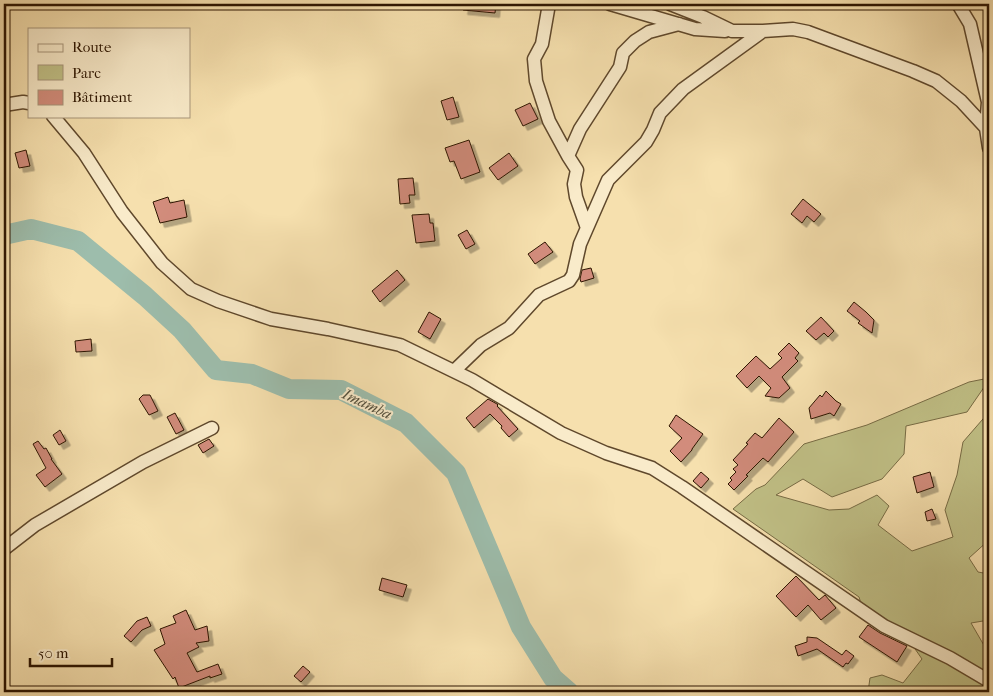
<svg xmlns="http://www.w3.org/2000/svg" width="993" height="696" viewBox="0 0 993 696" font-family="'IM FELL French Canon',serif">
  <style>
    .green { fill: #c1c187; stroke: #776b44 }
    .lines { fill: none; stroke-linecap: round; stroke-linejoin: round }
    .river { stroke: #9dbdac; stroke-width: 20 }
    .building { fill: #d28c7b; stroke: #2d1501; filter: url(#shadow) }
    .minor-casing { stroke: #5f482c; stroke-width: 15 }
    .minor { stroke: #f9ebca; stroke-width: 12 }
    .labels { text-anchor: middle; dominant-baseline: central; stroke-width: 4; stroke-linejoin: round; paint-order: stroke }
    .water-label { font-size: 15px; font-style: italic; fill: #54503d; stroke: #f9ebca }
  </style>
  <defs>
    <filter id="shadow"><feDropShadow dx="4.5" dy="4.5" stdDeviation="0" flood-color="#0004"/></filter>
  </defs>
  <rect width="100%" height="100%" fill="#f6e0ae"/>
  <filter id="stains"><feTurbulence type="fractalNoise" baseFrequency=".004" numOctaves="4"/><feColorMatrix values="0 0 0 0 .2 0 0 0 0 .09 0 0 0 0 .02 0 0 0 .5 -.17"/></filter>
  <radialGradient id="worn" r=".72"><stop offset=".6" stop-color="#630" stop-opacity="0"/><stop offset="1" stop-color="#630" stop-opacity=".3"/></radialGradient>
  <path class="green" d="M989,378v2l-22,32 -61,14 -2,28 -22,25 -50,18 -29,-18 -27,16 53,15 20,-1 28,-14 12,11 -11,19 34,26 41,-14 -8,-27 12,-35 6,-33 26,-30v128l-20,18 9,14 11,2v46l-18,3 18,31v38h-121l2,-14 12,-3 21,8 19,-24 -9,-13 -49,-33 -5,-16 -126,-88 23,-20 9,-4 39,-41 63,-19 102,-43z"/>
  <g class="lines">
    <path class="river" d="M4,235l27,-6 47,12 67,55 37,34 34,40 36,4 37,15 52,1 65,33 50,50 65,154 32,51 16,14"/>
  </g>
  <path class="building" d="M464,4h32l-1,9 -32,-3z
    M453,97l6,20 -12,3 -6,-19z
    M530,103l8,16 -15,7 -8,-16z
    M469,140l11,32 -19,7 -7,-18 -4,1 -5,-14z
    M26,150l4,16 -11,2 -4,-15z
    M509,153l9,13 -20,14 -9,-12z
    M413,178l2,17h-6l1,8 -10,1 -2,-25z
    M168,197l2,6 14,-3 3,17 -27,6 -7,-21z
    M803,199l18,15 -7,8 -7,-6 -5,7 -11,-9z
    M429,214l1,9h3l2,18 -19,2 -4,-28z
    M467,230l8,14 -9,5 -8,-14z
    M545,242l8,10 -18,12 -7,-10z
    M591,268l3,10 -13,4 -1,-3 2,-9z
    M397,270l8,10 -25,22 -8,-11z
    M854,302l12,10 8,8 -2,13 -14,-10 2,-2 -13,-10z
    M429,312l12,7 -11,20 -12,-7z
    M821,317l13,14 -6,6 -4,-4 -8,7 -10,-9z
    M91,339l1,12 -16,1 -1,-11z
    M789,343l10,10 -4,5 3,3 -16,16 8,11 -11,10 -14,-2 6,-8 -12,-12 -12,12 -11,-12 20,-20 14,13 12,-11 -4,-4z
    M826,391l10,10 5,3 -7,12 -4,-3 -19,6 -2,-11 11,-13 2,2z
    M143,395h7l8,16 -9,4 -10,-16z
    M488,399l9,5 1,1 -1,1 21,23 -9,8 -8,-9 1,-2 -12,-12 -16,14 -8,-10z
    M175,413l9,17 -8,4 -9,-17z
    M676,415l27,19 -11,15v1l-11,12 -11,-11 12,-13 -13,-12z
    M779,418l15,14 -26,30 -5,-4 -17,17 2,1 -14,14 -6,-6 4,-4 -2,-2 6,-6 -3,-3 5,-4 -5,-5 15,-16 -2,-1 9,-10 7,5z
    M60,430l6,11 -7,4 -6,-10z
    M209,439l5,7 -11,7 -5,-8z
    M38,441l6,8 2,-1 6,11h-1l11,15 -17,13 -9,-12 10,-7 -13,-24z
    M701,472l8,7 -8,9 -8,-7z
    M930,472l4,15 -17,6 -4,-16z
    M932,509l4,10 -9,2 -2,-9z
    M796,576l23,24 6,-5 11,13 -15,12 -13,-15 -12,12 -20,-21z
    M382,578l25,7 -4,12 -24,-7z
    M186,610l9,20 12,-4 2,15 -13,2 3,4 -12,6 10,19 21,-8 4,10 -12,4v-2l-31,12 -4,-11 -2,2 -19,-29 11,-6 -5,-15 16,-6 -3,-7z
    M147,617l4,9 -9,4 -11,12 -7,-6 13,-15z
    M868,625l12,8 27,13 -10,16 -38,-25z
    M807,637l10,1 25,17 4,-5 8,6 -6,8 -2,-1 -3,4 -26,-18 -19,7 -3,-10 12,-4z
    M303,666l7,6 -9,10 -7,-6z"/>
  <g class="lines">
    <g class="minor-casing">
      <path id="minor" d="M549,4l-7,40 -8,15 2,22 13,40 19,35
        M610,4l85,25 30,2
        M670,4l33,13 29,14h31l30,-2 15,3 105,39 23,10 25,20 25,27
        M958,4l12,20 18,78 -2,26 3,20
        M4,105l19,-3 6,1
        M53,116l31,37 38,59 40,51 29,26 27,12 53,18 57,10 72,16 72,35 89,53 45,20 46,15 30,19 202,139 66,32 39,23
        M587,228l-11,-31 -2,-13 3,-14 -9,-14 12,-27 40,-62 3,-14 12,-12 14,-9 30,-8
        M454,371l27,-26 28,-17 30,-33 30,-14 4,-6 7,-31 28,-64 38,-38 7,-12 7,-17 23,-24 80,-58
        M4,549l31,-24 108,-63 69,-34"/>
    </g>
    <use href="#minor" class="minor"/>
  </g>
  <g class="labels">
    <g class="water-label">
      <text transform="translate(367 404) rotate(25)">Imamba</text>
    </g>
  </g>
  <rect width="993" height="696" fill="none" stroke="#f6e0ae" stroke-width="20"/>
  <rect x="5" y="5" width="983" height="686" fill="none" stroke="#2d1501" stroke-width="2.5"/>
  <rect x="10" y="10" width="973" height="676" fill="none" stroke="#2d1501"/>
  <rect x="28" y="28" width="162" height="90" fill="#f9ebca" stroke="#a7957a"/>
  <rect x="38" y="44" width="25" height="8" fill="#f9ebca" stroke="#a7957a"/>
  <text x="72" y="52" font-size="15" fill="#2d1501">Route</text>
  <rect x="38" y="65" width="25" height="15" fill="#c1c187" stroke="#a7957a"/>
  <text x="72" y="78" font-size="15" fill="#2d1501">Parc</text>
  <rect x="38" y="90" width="25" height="15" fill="#d28c7b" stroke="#a7957a"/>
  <text x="72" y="102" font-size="15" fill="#2d1501">Bâtiment</text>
  <path d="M30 658v8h82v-8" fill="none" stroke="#2d1501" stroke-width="2.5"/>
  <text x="38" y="658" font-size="15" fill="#2d1501" stroke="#f9ebca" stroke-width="4" paint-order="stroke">50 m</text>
  <rect width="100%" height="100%" filter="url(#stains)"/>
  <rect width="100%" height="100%" fill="url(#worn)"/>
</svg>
